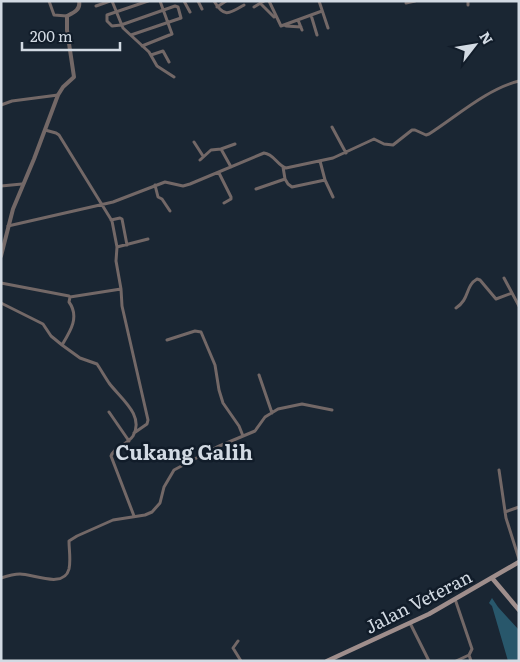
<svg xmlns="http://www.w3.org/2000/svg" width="520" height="662" viewBox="0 0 520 662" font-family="Literata,serif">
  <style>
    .water { fill: #28576b }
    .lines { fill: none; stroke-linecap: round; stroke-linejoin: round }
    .minor { stroke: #736867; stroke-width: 3 }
    .tertiary { stroke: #736867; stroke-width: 4 }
    .secondary { stroke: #9f8e8c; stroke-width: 4.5 }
    .labels { text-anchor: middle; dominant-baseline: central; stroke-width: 5; stroke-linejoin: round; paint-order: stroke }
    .street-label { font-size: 18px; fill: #d2dae3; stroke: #111c29 }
    .quarter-label { font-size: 20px; font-weight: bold; fill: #d2dae3; stroke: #111c29 }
  </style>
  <rect width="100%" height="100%" fill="#1a2633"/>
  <path class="water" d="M492,598l6,9 21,23v31h-11l-16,-55 -3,-3z"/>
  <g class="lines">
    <path class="minor" d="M49,1l5,14 13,1
      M112,1l11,27 26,24 8,14 17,11
      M184,1l6,11
      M198,1l4,8
      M214,1c10,17 15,13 30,4
      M269,1l12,25 41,-15
      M319,1l9,27
      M468,1v4
      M260,3l14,14
      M406,3l9,-2
      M96,6l14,-5
      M217,7l9,-6
      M254,7l10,-6
      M311,15l6,20
      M298,20l4,10
      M286,26l15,1
      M131,35l50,-17 -3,-11 -3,-1 -54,19 -9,1 -5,-5v-6l41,-14
      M142,46l30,-12 -12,-33
      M151,55l12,-4 6,11
      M1,105l11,-4 46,-6
      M332,127l14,26
      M45,130l11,3 3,2 53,86 5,26 31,-8
      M194,142l9,14
      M200,160l11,-10 10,-1
      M320,161l5,19 8,17
      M231,167l-10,-18 14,-5
      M219,173l12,24v2l-7,4
      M285,179l3,5 4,3 33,-7
      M155,185l3,12 4,2 8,12
      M1,186l21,-2
      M256,189l29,-10 -2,-12
      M111,220l9,-2 2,1 5,26
      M8,226l105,-24 52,-20 18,4 7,-2 74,-31c10,1 13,12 22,15l47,-10 41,-19 10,5 9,1 19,-15h3l11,5 3,-1c28,-18 58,-45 90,-53
      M504,278l15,28
      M1,283l68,13
      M121,289l1,17 26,114 -1,4 -13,9
      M1,303l42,21 8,12 11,9c8,-13 18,-28 7,-43l1,-5 51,-8 -5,-28 1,-14
      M456,308c14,-9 9,-22 21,-29l3,1 16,19 16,-6
      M167,340l28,-9 6,1 14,33 4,25 4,13 16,23 4,10
      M62,345l18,13 17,6c4,6 8,13 12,19 11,15 36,32 24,53 -6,9 -19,11 -22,20l23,60
      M259,375l13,38
      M109,412l20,29
      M499,470l7,48 13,41
      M505,512l14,-5
      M1,578c6,-2 13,-4 19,-4 13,0 44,15 49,-5 2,-9 0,-19 0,-28l8,-5 36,-16 32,-5 7,-3 8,-9 4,-16 10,-17 43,-23 38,-16 10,-14 13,-8 24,-5 30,6
      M455,599l17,50 -3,6 -13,6
      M410,623l19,38
      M238,641l-5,7 8,13
      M469,655l2,6"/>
    <path class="tertiary" d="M1,256l12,-47 21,-50 24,-64 5,-8 11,-10 -7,-47v-14c6,-3 14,-6 12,-15"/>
    <path class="secondary" d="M492,578l27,32
      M327,661l102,-47 90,-52"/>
  </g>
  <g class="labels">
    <g class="street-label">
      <text transform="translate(418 601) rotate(-27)">Jalan Veteran</text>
    </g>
    <g class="quarter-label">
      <text x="184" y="451">Cukang Galih</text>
    </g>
  </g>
  <rect width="520" height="662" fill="none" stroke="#d2dae3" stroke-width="5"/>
  <g transform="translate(475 45) rotate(59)" stroke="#111c29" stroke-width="4" paint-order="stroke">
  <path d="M0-4L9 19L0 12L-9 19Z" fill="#d2dae3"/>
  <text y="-8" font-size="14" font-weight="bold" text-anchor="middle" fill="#d2dae3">N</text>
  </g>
  <path d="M22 42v8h98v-8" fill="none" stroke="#d2dae3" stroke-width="2.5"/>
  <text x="30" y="42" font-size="15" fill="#d2dae3" stroke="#111c29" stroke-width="4" paint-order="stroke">200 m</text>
</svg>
